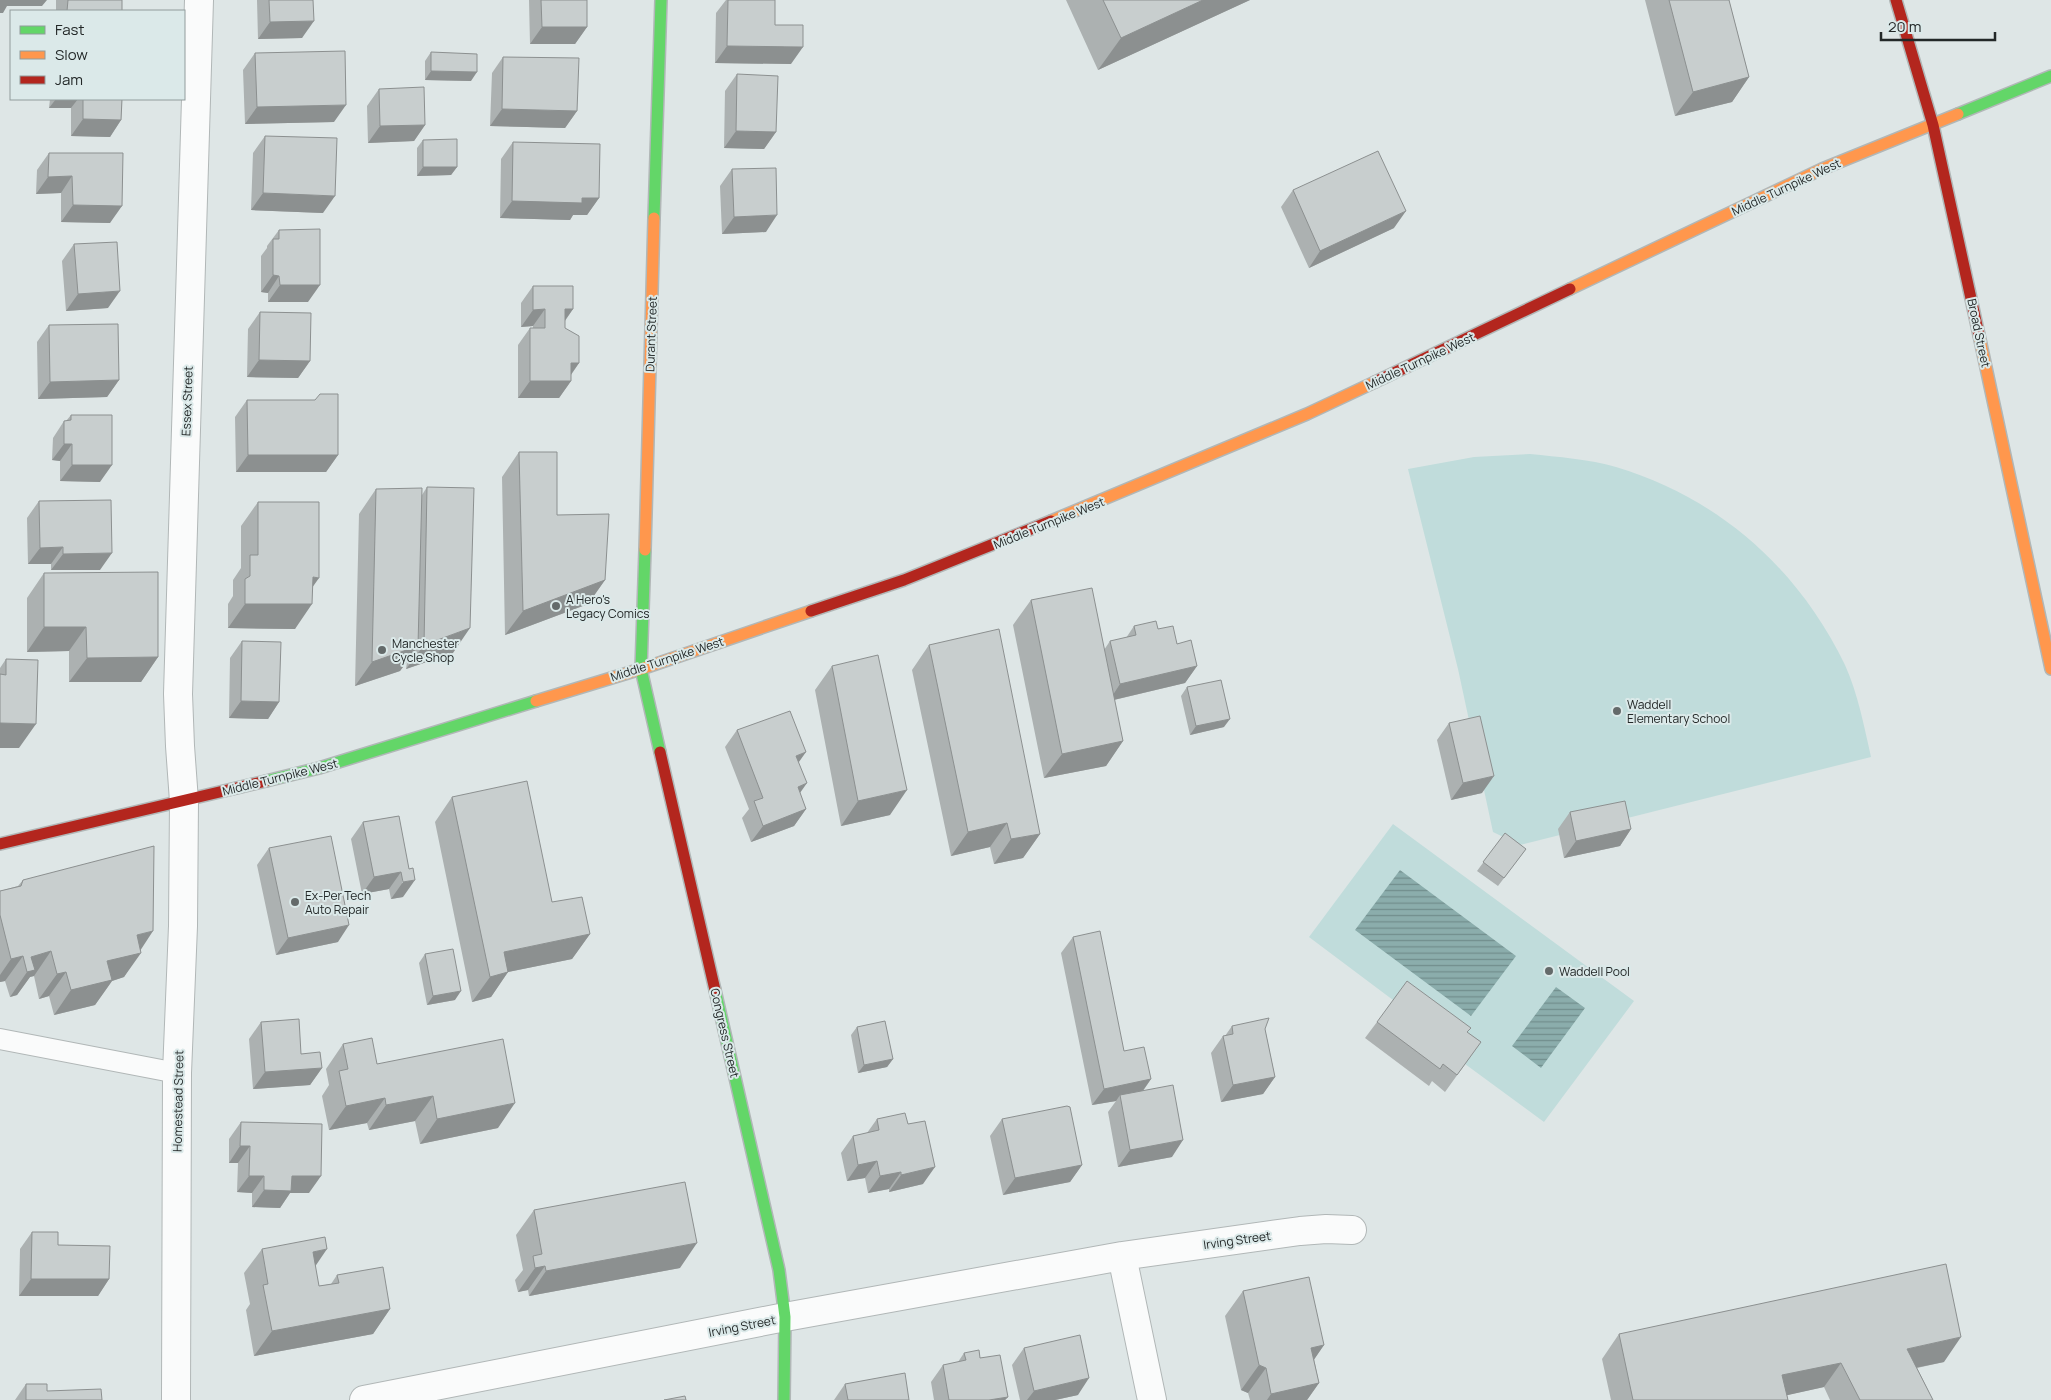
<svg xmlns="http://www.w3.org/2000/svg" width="2051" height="1400" viewBox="0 0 2051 1400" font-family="Manrope,sans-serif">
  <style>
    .green { fill: #c0dcdb }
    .water { fill: url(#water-rules) }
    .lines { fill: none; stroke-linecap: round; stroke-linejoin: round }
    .lane-casing { stroke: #b1b7b7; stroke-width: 22 }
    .street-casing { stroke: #b1b7b7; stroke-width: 30 }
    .fast-casing { stroke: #b1b7b7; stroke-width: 14 }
    .slow-casing { stroke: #b1b7b7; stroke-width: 14 }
    .jam-casing { stroke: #b1b7b7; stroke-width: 14 }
    .lane { stroke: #fafbfb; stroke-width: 20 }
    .street { stroke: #fafbfb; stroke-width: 28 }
    .fast { stroke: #63d668; stroke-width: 11 }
    .slow { stroke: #ff974d; stroke-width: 11 }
    .jam { stroke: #b3261e; stroke-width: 11 }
    .wall { fill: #acb1b1 }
    .shaded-wall { fill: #8c9090 }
    .building { fill: #c8cece; stroke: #8c9090 }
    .poi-dot { fill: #646a6a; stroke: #dbe9e9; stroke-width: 2 }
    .labels { text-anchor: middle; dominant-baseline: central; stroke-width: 4; stroke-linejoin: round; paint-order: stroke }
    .street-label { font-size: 12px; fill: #232828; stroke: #dbe9e9 }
    .poi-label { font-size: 12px; fill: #232828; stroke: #dbe9e9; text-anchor: start }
  </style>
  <defs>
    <pattern id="water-rules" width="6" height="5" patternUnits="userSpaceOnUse" patternTransform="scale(1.25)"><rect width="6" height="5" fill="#8badac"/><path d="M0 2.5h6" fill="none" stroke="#718d8c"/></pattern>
  </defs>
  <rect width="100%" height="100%" fill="#dee6e6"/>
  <path class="green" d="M1530,454c28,3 59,5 86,13 103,31 182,101 229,198 13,29 19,61 26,92l-351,88 -27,-13 -35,-163 -50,-200 66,-12z
    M1393,824l241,177 -90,121 -79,-58 -72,-64 -84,-63z"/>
  <path class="water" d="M1400,870l116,86 -45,60 -116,-86z
    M1556,987l29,21 -44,60 -29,-22z"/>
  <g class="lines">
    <g class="lane-casing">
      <path id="lane" d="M0,1039l177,34"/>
    </g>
    <g class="street-casing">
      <path id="street" d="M1122,1256l30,144
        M176,1400l1,-327 6,-147 1,-125 -4,-55 -2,-52 21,-694
        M364,1400l421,-83 337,-61 178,-25 26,-2 26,1"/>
    </g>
    <g class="fast-casing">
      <path id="fast" d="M1958,114l93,-38
        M654,218l7,-218
        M645,550l-4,119 19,83
        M266,781l53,-13 217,-67
        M715,990l64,280 6,47 -1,83"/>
    </g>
    <g class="slow-casing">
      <path id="slow" d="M1570,289l252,-120 136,-55
        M1979,335l72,334
        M1051,521l256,-107 68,-32
        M645,550l9,-332
        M536,701l105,-32 170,-58"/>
    </g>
    <g class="jam-casing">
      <path id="jam" d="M1896,0l37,125 46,210
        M1375,382l195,-93
        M811,611l93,-31 147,-59
        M660,752l55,238
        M0,844l266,-63"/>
    </g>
    <use href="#lane" class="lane"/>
    <use href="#street" class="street"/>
    <use href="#fast" class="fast"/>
    <use href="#slow" class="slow"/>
    <use href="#jam" class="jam"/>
  </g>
  <path class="wall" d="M56,0h66v11h-66z
    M257,0h56l-11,38 -44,1z
    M529,0h58v27l-12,17h-45z
    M726,0h49v25l16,39 -76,-1 1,-50z
    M1066,0h184l-152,70z
    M1645,0h84l20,77 -17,25 -57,14z
    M431,52l40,29 -46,-1v-19z
    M255,53l79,69 -89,2 -2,-54z
    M503,57l74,54 -12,17 -75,-2 2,-53z
    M737,74l39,58 -12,17 -40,-1 1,-57z
    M379,89l46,36 -11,16 -46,2 -1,-37z
    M50,99h72l-1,21 -11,17 -39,-1v-28h-22z
    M265,136l58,77 -72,-3 2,-57z
    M423,140l34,27 -6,8 -34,1v-28z
    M513,142l86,56 -12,17h-14l-3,5 -70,-2 1,-59z
    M49,153h74l-13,70 -49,-1v-29l-25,1 1,-24z
    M732,169l34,63 -44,2 -2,-48z
    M1293,190l101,38 -85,40 -28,-61z
    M279,230l29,72h-40v-9l-7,-1v-36l6,-8v-2z
    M74,244l34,64 -42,3 -4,-50z
    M533,286l40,23 -8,12v7l14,35 -8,12v6l-12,17h-41v-53l12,-17h3v-2l-12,1v-24z
    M260,312l50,49 -12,17 -51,-1 1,-48z
    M49,325l70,55 -12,17 -69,2 -1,-57z
    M247,400l91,55 -12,17h-90l-1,-55z
    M71,415l29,67 -40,-1v-20l-8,-1 1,-22 11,-17h2z
    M519,452l38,63 48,65 -17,24 -83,31 -3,-158z
    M427,487l26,166 -47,16 1,-7 -7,9 -45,15 4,-172 17,-25 46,6z
    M39,501l61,69h-49v-6h-23l-1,-46z
    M258,502l54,85 -17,42 -67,-1v-24l5,-8v-16l8,-12v-42z
    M44,573l114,84 -17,25h-72v-31l-42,1v-54z
    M1031,600l73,50 6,-9 16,-3 8,-12 24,3 19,15 20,22 -12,17 -71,17 9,41 -17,25 -62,12 -31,-153z
    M242,641l37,61 -11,17 -39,-1 1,-60z
    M929,645l111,189 -17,24 -29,6 -4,-17 -39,9 -39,-186z
    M6,659l13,89h-19v-80z
    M832,666l58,149 -49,11 -26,-136z
    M1187,687l37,40 -34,8 -9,-39z
    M1449,723l33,70 -31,7 -14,-60z
    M737,730l62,33 1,30 6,16 -12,17 -43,16 -9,-24 7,-9 -24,-62z
    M452,797l100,105 38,32 -18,25 -64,13 -17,25 -19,5 -37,-180z
    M1570,812l61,17 -11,17 -56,12 -6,-29z
    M399,816l4,81 -12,2 -2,-10 -27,5 -11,-55 12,-17z
    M1505,833l21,16 -28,37 -21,-15z
    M269,848l69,94 -62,13 -19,-90z
    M23,880l117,70 -16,27 -12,4 -17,24 -41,10 -5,-19 -10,3 -5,-23 -4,1 -13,18 -7,2 -5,-16 -5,1v-91l18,-5z
    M1073,937l51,114 27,28 -8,12 29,66 -54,10 -10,-55 8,-11 -24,4 -31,-152z
    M425,954l30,46 -28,5 -8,-42z
    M261,1022l40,32 21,14 -12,17 -57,4 -4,-50z
    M1377,1022l90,10 14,10 -36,50 -13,-11 -3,5 -64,-48z
    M1232,1026l33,3 10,48 -12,17 -42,8 -10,-49 12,-17h2z
    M857,1027l36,32 -6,8 -29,6 -7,-38z
    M343,1044l34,20 121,64 -78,16 -5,-23 -46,9 -2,-7 -38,7 -7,-34 7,-11 -3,-16z
    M877,1119l31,5 15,60 -34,8v-3l-21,4 -3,-15 -18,3 -6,-28 12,-17 14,-3z
    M1002,1119l80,46 -12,17 -67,13 -13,-59z
    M241,1122l68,71h-19l-10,15 -28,-1v-14l-15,-1 1,-29h-9v-24z
    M534,1210l146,58 -151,28 -1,-6 -10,2 -3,-12 8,-10 -7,-35z
    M32,1232l26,13 51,34 -11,17h-79l1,-47z
    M262,1249l53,18 4,19 12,-2 6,-9 53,34 -17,25 -119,22 -8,-46 4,-6 -6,-31z
    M1243,1291l81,54 -10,14 5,24 -12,17h-57l-2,-7 -7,-3 -16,-74z
    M1619,1334l325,28 -27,6 16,32h-103l-6,-13 -37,8 1,5h-177l-9,-41z
    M1024,1348l54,47 -23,5h-35l-8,-35z
    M964,1353l16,5 28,39 -3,3h-71l-3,-18 12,-17 15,-3z
    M26,1384l21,7 55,9h-87z
    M845,1384l64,16h-75z"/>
  <path class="shaded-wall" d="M0,0h47l-5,6h-35l-4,7h-3z
    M1203,0h47l-152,70 23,-32z
    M314,21l-12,17 -44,1 12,-17z
    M542,27h45l-12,17h-45z
    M727,46l76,1 -12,17 -76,-1z
    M431,71l46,1 -6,9 -46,-1z
    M1749,77l-17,25 -57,14 18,-24z
    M56,99h22l-7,9h-22z
    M346,105l-12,17 -89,2 12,-17z
    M502,109l75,2 -12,17 -75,-2z
    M83,119l38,1 -11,17 -39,-1z
    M425,125l-11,16 -46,2 12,-17z
    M736,131l40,1 -12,17 -40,-1z
    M423,167h34l-6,8 -34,1z
    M72,176l-11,17 -25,1 12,-17z
    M263,193l72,3 -12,17 -72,-3z
    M582,198h17l-12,17h-14l-3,5 -70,-2 12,-17z
    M73,205l49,1 -12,17 -49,-1z
    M1406,211l-12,17 -85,40 11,-17z
    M777,215l-11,17 -44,2 12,-17z
    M273,275l6,1 -11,17 -7,-1z
    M280,285h40l-12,17h-40z
    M120,291l-12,17 -42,3 12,-17z
    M545,309l-12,17 -12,1 12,-17z
    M565,309h8l-12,17z
    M259,360l51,1 -12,17 -51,-1z
    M571,363h8l-12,17z
    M119,380l-12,17 -69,2 12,-17z
    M530,381h41l-12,17h-41z
    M64,444h8l-12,17 -8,-1z
    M248,455h90l-12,17h-90z
    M72,465h40l-12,17 -40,-1z
    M63,547l-12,17h-23l12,-16z
    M112,553l-12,17h-49l12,-16z
    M313,577l6,1 -17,24z
    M605,580l-17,24 -83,31 18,-24z
    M245,604h67l-17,25 -67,-1z
    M44,627h42l-17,24 -42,1z
    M470,628l-17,25 -47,16 18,-24z
    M418,646l-18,25 -45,15 17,-24z
    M158,657l-17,25h-72l18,-24z
    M1197,666l-12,17 -76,18 11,-17z
    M241,701l38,1 -11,17 -39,-1z
    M1230,719l-6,8 -34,8 6,-9z
    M0,723l36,1 -17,24h-19z
    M1123,741l-17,25 -62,12 18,-24z
    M806,752l-12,17 2,-13z
    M1494,776l-12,17 -31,7 12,-17z
    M807,783l-12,17 3,-13z
    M907,790l-17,25 -49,11 17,-25z
    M806,809l-12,17 -43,16 12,-16z
    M1007,823l-17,24 -39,9 17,-24z
    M1631,829l-11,17 -56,12 12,-17z
    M1040,834l-17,24 -29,6 17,-25z
    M401,872l-12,17 -27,5 12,-17z
    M415,880l-12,17 -12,2 12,-17z
    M349,925l-11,17 -62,13 12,-17z
    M153,931l-15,23 3,-1 -17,24 -12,4 -17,24 -41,10 17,-25 36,-29 30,-26z
    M590,934l-18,25 -83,17 15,-24z
    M51,951l-17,25 -4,1 -13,18 -7,2 17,-25 4,-15z
    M23,956l-18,25 -5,1v-7l11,-16z
    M66,972l-17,24 -10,3 18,-25z
    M508,972l-17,25 -19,5 18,-25z
    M461,991l-6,9 -28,5 6,-9z
    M893,1059l-6,8 -29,6 6,-8z
    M322,1068l-12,17 -57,4 12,-17z
    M1275,1077l-12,17 -42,8 12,-17z
    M1151,1079l-12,17 -19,-1 -4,6 -24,4 12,-16z
    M433,1096l-18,25 -46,9 17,-25z
    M385,1098l-18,25 -38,7 17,-24z
    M515,1103l-17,25 -78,16 17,-25z
    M1183,1140l-11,17 -54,10 12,-17z
    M240,1146h10l-12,17h-9z
    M877,1161l-12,17 -18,3 11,-16z
    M1082,1165l-12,17 -67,13 12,-17z
    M935,1167l-12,17 -34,8 12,-17z
    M901,1172l-12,17 -21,4 12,-17z
    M249,1176h15l-12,17 -15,-1z
    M292,1176h29l-12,17h-19l-10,15 -28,-1 12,-17z
    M697,1243l-17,25 -151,28 17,-25z
    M327,1249l-17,25 3,-22z
    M545,1266l-17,24 -10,2 17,-24z
    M31,1279h78l-11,17h-79z
    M390,1309l-17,25 -119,22 18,-25z
    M1961,1337l-17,25 -54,11 17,-24z
    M1324,1345l-17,25 4,-22z
    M1841,1363l-17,24 -59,13 17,-25z
    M1259,1365l7,3 -18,25 -7,-3z
    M1089,1378l-11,17 -23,5h-28l7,-9z
    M1319,1383l-12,17h-40l4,-6z
    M1008,1397l-3,3h-16z"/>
  <path class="building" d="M68,0h54v11h-55z
    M269,0h44l1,21 -44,1z
    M541,0h46v27h-45z
    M728,0h47v25h28v22l-76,-1z
    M1103,0h100l-82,38z
    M1669,0h60l20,77 -56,15z
    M345,51l1,54 -89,2 -2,-54z
    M431,52l46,2v18l-46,-1z
    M503,57l76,1 -2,53 -75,-2z
    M737,74l41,2 -2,56 -40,-1z
    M424,87l1,38 -45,1 -1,-37z
    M83,99h39l-1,21 -38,-1z
    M265,136l72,2 -2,58 -72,-3z
    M457,139v28h-34v-27z
    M513,142l87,2 -1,54h-17v5l-70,-2z
    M1378,151l28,60 -86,40 -27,-61z
    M49,153h74l-1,53 -49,-1 -1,-29 -24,1z
    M776,168l1,47 -43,2 -2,-48z
    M320,229v56h-40l-1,-9 -6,-1v-36h6v-9z
    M117,242l3,49 -42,3 -4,-50z
    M533,286h40v23h-8v19l14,8v27h-8v18h-41v-53h15v-19l-12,1z
    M260,312l51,1 -1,48 -51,-1z
    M118,324l1,56 -69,2 -1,-57z
    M320,394h18v61h-90l-1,-55h68z
    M71,415h41v50h-40v-21h-8v-23l7,-1z
    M519,452h38v63l52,-1 -4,66 -82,31z
    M427,487l47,1 -4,140 -46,17z
    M422,488l-4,158 -46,16 4,-173z
    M111,500l1,53 -49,1v-7l-23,1 -1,-47z
    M258,502h61v76l-6,-1 -1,27h-67v-25l5,-3v-21h8z
    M158,572v85l-71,1 -1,-31h-42v-54z
    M1092,588l31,153 -61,13 -31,-154z
    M1156,621l2,8 15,-3 4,18 14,-4 6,26 -77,18 -10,-43 26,-6 -2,-9z
    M999,629l41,205 -29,5 -4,-16 -39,9 -39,-187z
    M242,641l39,1 -2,60 -38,-1z
    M878,655l29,135 -49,11 -26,-135z
    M6,659l32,1 -2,64 -36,-1v-49l6,1z
    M1221,680l9,39 -34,7 -9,-39z
    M790,711l16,41 -10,4 11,27 -9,4 8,22 -43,17 -9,-25 9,-3 -26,-68z
    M1480,716l14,60 -31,7 -14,-60z
    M527,781l25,121 30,-5 8,37 -86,18 4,20 -18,5 -38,-180z
    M1625,801l6,28 -55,12 -6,-29z
    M399,816l10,53 4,-1 2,12 -12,2 -2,-10 -27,5 -11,-55z
    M1505,833l21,16 -22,29 -21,-16z
    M331,836l18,89 -61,13 -19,-90z
    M154,846l-1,85 -16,4 4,18 -34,8 5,19 -41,10 -5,-18 -9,2 -6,-23 -20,6 4,13 -8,2 -4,-16 -12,3 -11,-44v-24l21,-5 2,-6z
    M1100,931l24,120 20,-4 7,32 -47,10 -31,-152z
    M453,949l8,42 -28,5 -8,-42z
    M1407,981l64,47 -4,4 14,10 -24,33 -14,-11 -3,5 -63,-47z
    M1269,1018l-4,11 10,48 -42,8 -10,-49 10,-2 -1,-8z
    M299,1019l2,35 19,-2 2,16 -57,4 -4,-50z
    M885,1021l8,38 -29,6 -7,-38z
    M372,1038l5,26 126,-25 12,64 -78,16 -4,-23 -47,9 -1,-7 -39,8 -7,-35 9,-2 -5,-25z
    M1173,1085l10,55 -53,10 -10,-55z
    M1067,1106l3,1 12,58 -67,13 -13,-59z
    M905,1113l3,11 17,-3 10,46 -34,8v-3l-21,4 -3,-15 -19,4 -5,-29 26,-6 -2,-11z
    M241,1122l81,2 -1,52h-29l-1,15 -27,-1v-14h-15l1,-30h-10z
    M685,1182l12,61 -151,28 -1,-5 -10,2 -2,-12 9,-2 -8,-44z
    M32,1232h26v13l52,1 -1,33h-78z
    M325,1237l2,12 -14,3 6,34 20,-3 -2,-8 46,-8 7,42 -118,22 -9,-46 5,-1 -6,-35z
    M1946,1264l15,73 -54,12 26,51h-73l-19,-37 -59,12 6,25h-155l-14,-66z
    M1309,1277l15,68 -13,3 8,35 -48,11 -5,-26 -7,-3 -16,-74z
    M1080,1335l9,43 -55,13 -10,-43z
    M979,1350l1,8 20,-3 8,42 -19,3h-40l-6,-35 23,-5 -2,-7z
    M905,1373l4,27h-61l-3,-16z
    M26,1384h21v7l54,-2 1,11h-76z
    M685,1396l1,4h-22z"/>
  <g class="poi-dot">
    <circle cx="556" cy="606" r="5"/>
    <circle cx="382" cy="650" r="5"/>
    <circle cx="1617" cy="711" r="5"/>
    <circle cx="295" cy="902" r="5"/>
    <circle cx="1549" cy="971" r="5"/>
  </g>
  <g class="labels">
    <g class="street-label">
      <text transform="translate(1786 187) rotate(-25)">Middle Turnpike West</text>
      <text transform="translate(1979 333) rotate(78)">Broad Street</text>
      <text transform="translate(651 334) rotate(-88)">Durant Street</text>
      <text transform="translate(1420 361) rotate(-25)">Middle Turnpike West</text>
      <text transform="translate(187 401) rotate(-88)">Essex Street</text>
      <text transform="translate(1049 523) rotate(-22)">Middle Turnpike West</text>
      <text transform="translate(667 659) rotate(-18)">Middle Turnpike West</text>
      <text transform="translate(280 777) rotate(-14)">Middle Turnpike West</text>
      <text transform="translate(725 1033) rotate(77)">Congress Street</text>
      <text transform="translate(178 1101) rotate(-89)">Homestead Street</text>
      <text transform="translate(1237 1240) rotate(-8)">Irving Street</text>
      <text transform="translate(742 1326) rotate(-11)">Irving Street</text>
    </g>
    <g class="poi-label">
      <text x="566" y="599">A Hero's<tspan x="566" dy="14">Legacy Comics</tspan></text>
      <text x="392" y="643">Manchester<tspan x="392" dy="14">Cycle Shop</tspan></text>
      <text x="1627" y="704">Waddell<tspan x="1627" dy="14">Elementary School</tspan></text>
      <text x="305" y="895">Ex-Per Tech<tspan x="305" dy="14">Auto Repair</tspan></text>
      <text x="1559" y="971">Waddell Pool</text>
    </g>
  </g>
  <rect x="10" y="10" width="175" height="90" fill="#dbe9e9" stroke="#919c9c"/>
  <rect x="20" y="26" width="25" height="8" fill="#63d668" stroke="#919c9c"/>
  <text x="55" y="35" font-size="15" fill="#232828">Fast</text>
  <rect x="20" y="51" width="25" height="8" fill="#ff974d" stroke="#919c9c"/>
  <text x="55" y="60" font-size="15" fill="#232828">Slow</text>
  <rect x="20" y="76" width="25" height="8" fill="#b3261e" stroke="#919c9c"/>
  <text x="55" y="85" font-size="15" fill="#232828">Jam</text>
  <path d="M1881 32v8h114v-8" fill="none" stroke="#232828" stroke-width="2.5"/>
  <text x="1888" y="32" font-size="15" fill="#232828" stroke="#dbe9e9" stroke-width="4" paint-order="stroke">20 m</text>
</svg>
